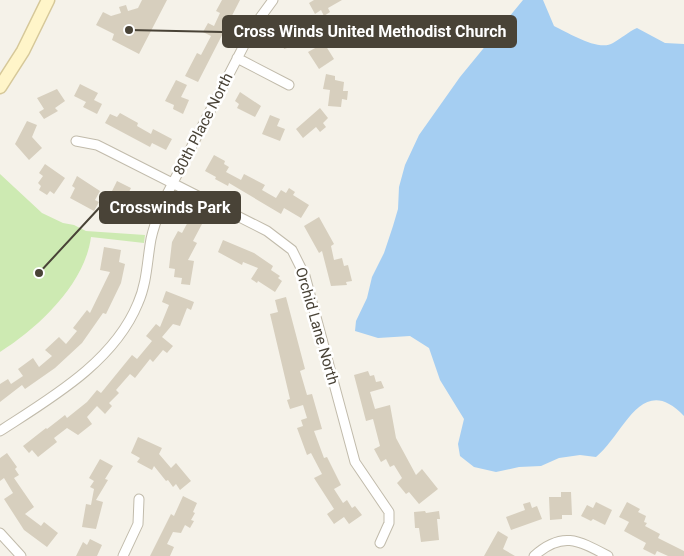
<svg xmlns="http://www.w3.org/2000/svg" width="684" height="556" viewBox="0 0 684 556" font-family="Roboto,sans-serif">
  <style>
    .green { fill: #cdeab2 }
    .water { fill: #a5cef2 }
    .building { fill: #d7cfbe }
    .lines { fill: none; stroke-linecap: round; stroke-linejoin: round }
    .minor-casing { stroke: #c1bbab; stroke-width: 11 }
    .secondary-casing { stroke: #d6c899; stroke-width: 15 }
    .minor { stroke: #fff; stroke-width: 9 }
    .secondary { stroke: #fff5c9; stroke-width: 12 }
    .labels { text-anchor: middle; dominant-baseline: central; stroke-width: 5; stroke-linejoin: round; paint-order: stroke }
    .street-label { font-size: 15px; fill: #494337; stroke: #fff }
    .leader { fill: none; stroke: #494337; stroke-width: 2 }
    .callout-dot { fill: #494337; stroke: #fff; stroke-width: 2 }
    .callout { fill: #494337; stroke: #494337; stroke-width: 2 }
    .callout-label { font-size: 16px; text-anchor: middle; font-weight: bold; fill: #fff }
  </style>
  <rect width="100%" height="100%" fill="#f5f2e9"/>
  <path class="green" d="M0,174l42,39 21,10 11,2 12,6 59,4 -1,8 -53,-6c-6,47 -53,91 -91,115z"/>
  <path class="water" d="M523,0h20l11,26c15,7 45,26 59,17 9,-5 15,-11 24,-15l28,15 19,1v372c-43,-45 -60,19 -88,41l-16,-2 -21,3 -18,8 -22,1 -23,5 -22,-5 -14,-11 -2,-12 6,-25 -24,-39 -11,-32 -19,-12 -32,2 -23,-7 1,-10 11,-23 5,-21 12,-24 9,-27 5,-17 1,-22 6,-22 14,-30 41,-58z"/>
  <path class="building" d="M142,0h25l-28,54 -27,-14 2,-6 -18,-9 7,-13 8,4 10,-3 -2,-6 7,-2 2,6 10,-3z
    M222,0h18l-42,82 -13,-6 12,-23 4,2 10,-19 -8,-4 5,-9 6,3 6,-13 -4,-2z
    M314,0h28l-14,8 2,4 -6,4 -3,-6 -6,4 -6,-11z
    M291,21l6,24 -13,4 -3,-14h-4l-2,-10z
    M324,43l10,16 -15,10 -11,-17z
    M326,74l9,2v4l9,2 -1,9h5l-1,9 -5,-1 -1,8 -13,-1 2,-16 -7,-1z
    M176,80l11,5 -6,12 8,3 -6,14 -10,-5 1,-4 -9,-4z
    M80,84l18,9 -4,7 8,4 -5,10 -14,-7 3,-5 -12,-6z
    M57,89l8,12 -10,7 3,3 -14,8 -5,-7 5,-3 -7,-11z
    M240,92l21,14 -6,11 -18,-9 2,-4 -4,-3z
    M320,108l8,10 -5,5 3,4 -6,5 -4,-5 -13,11 -7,-9z
    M120,113l18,10 -1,3 14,8 2,-5 19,10 -6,11 -14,-7 -2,4 -45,-24 5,-9 7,3z
    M270,115l10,4 -3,7 8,3 -5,12 -18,-7z
    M27,121l10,4 -5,12 10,11 -13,12 -14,-16z
    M214,155l11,6 -1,3 5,3 -3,5 15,8 3,-6 21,11 -3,5 14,8 5,-8 5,3 3,-5 6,4 -2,3 16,10 -8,13 -17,-10 -3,6 -52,-31 -1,3 -13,-7 1,-2 -11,-6z
    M45,164l20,14 -11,16 -4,-3 -3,4 -8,-5 2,-4 -3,-3 5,-7 -4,-3z
    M77,176l23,15 -5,9 4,2 -5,9 -24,-13 5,-10 -3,-2z
    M117,181l14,7 -2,4 10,6 -8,15 -19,-10 5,-10 -5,-2z
    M319,217l15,27 -3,2 3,14 8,-2 2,8 4,-1 4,16 -6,1 1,3 -16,1 -9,-35 -3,2 -15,-27z
    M190,218l12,6 -9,17 4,2 -9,17 6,1 -4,24 -9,-1 1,-6 -8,-1 1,-8 -6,-1 3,-26 6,-11 4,2z
    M223,240l31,13 19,13 -2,4 9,6 -2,2 4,3 -7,11 -17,-11 -1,2 -6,-4 7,-11 -15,-6 -1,3 -24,-13z
    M104,247l17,3 -2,12 6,2 -4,19 -15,31 -3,-1 -21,30 -27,25 -30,21 -3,-4 -22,17v-18l8,-5 3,5 12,-8 -5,-7 15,-11 6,9 13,-11 -7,-6 14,-13 7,7 11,-13 -4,-3 14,-18 3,3 20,-41 -10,-2z
    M166,291l28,11 -3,8 -4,-2 -7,18 -7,-2 -11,13 11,9 -6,7 -4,-3 -10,12 -3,-3 -15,19 -5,-4 -14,16 3,3 -10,10 3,3 -7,8 -8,-8 -10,11 5,7 -14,11 -11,-7 -13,10 3,4 -19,15 -6,-7 -3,3 -6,-7 23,-18 1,1 18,-14 2,3 20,-16 10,-12 4,3 31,-38 5,4 15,-18 -6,-5 10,-12 4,3 9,-22 -7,-3z
    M286,297l19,72 -5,2 7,24 5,-1 10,35 -8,2 10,27 3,-1 14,28 -7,4 9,14 4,-3 5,8 3,-2 7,9 -13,9 -5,-7 -10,7 -7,-10 7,-5 -20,-31 8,-4 -11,-21 -4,2 -10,-27 6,-2 -2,-6 6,-2 -4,-13 -13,4 -3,-9 3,-1 -20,-85 8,-2 -3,-12z
    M368,371l2,5 4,-1 2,7 5,-1 3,7 -14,4 5,17 15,-4 6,33 20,37 6,-6 16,20 -19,15 -10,-12 -3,2 -9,-11 5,-5 -8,-13 -4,2 -4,-8 -5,3 -7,-13 6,-3 -7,-27 -7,2 -12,-46z
    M138,437l24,11 -3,6 12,14 5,-5 15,18 -11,9 -4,-6 -3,3 -5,-7 -2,1 -12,-15 -2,4 -15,-8 3,-4 -9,-5z
    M7,453l10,14 -2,2 4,6 -5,3 20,29 -9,7 16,12 3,-4 14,11 -11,14 -23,-17 -20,-31 9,-6 -9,-15 -4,3v-23z
    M100,459l13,7 -8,13 3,1 -12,20 7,2 -7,27 -14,-2 4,-23 5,1 3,-16 -4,-2 4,-6 -5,-3z
    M561,492h10l1,23h-10v4l-12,1 -1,-23h12z
    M183,496l14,7 -4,9 2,1 -4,7 3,1 -4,7 -5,-3 -4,8 -8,-1 -6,12 7,3 -4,9h-20l21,-42 3,2z
    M530,502l2,6 5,-2 5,13 -31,11 -5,-13 19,-7 -2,-6z
    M596,502l16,8 -7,15 -12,-6 -2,2 -10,-5 6,-11 6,3z
    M627,502l13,7 -2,3 8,4 -2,6 3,1 -2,3 15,8 -2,4 26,13v5h-16l-11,-5 -2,4 -12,-6 3,-6 -22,-12 5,-9 -10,-5z
    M425,511l1,2 13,-2 1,8h-3l2,21 -18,2 -2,-14h-4l-1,-16z
    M498,531l10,6 -5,12 12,7h-31z
    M90,539l12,6 -5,11h-21l7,-14 4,3z"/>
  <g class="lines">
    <g class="minor-casing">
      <path id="minor" d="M237,58l52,27
        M76,141l21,4 12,6 158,80 25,19 13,26 50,186 34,50v11l-9,20
        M0,431c51,-33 114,-69 138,-128 9,-20 9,-42 13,-64 3,-14 8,-26 13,-39l90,-174 19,-26
        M0,533l21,23
        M123,556l15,-32 1,-25
        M534,556c28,-25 44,-16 74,0"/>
    </g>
    <g class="secondary-casing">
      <path id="secondary" d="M0,87l23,-36 25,-51"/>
    </g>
    <use href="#minor" class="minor"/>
    <use href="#secondary" class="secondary"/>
  </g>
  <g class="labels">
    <g class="street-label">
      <text transform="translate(203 124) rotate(-63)">80th Place North</text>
      <text transform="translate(317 326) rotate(74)">Orchid Lane North</text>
    </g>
  </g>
  <path class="leader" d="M129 30L223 32M39 273L100 207"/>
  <g class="callout-dot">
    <circle cx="129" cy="30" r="5"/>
    <circle cx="39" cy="273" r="5"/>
  </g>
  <g class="callout">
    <rect x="223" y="16" width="293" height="31" rx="5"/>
    <rect x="100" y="192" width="140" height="31" rx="5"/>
  </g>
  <g class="callout-label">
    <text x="370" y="37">Cross Winds United Methodist Church</text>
    <text x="170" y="213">Crosswinds Park</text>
  </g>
</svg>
